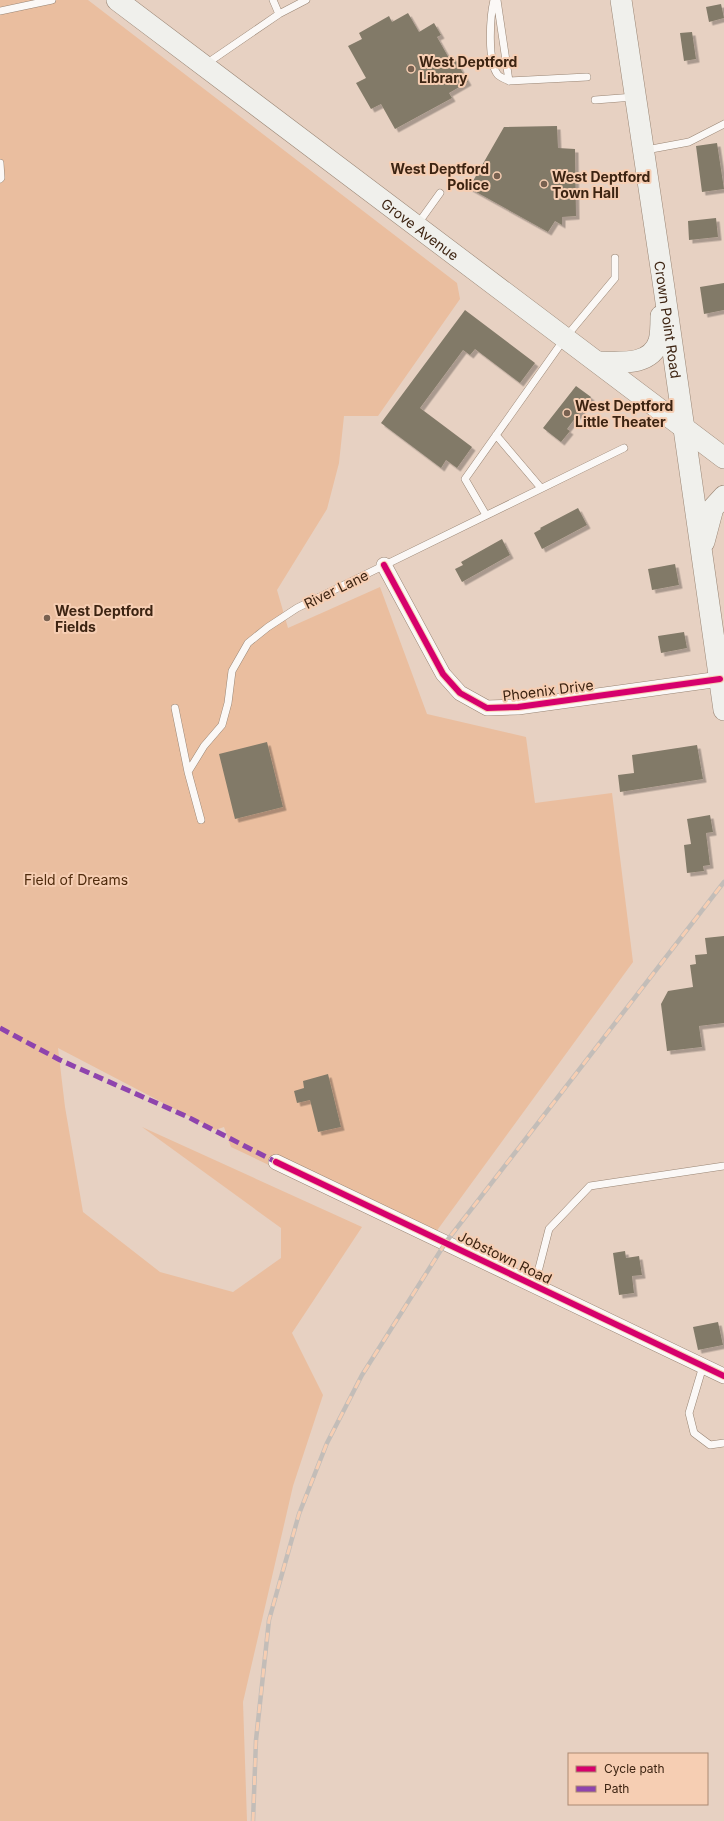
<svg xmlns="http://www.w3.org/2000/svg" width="724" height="1821" viewBox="0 0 724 1821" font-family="Inter,sans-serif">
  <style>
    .green { fill: #eabe9f }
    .building { fill: #827a68; filter: url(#shadow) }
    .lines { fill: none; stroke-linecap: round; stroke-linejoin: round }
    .lane-casing { stroke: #998574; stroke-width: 8 }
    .street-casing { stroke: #998574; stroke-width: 16 }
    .secondary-casing { stroke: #998574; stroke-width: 22 }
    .lane { stroke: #fbf8f6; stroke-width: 7 }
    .street { stroke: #fbf8f6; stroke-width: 15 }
    .secondary { stroke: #f0f0ec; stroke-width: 21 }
    .rail-casing { stroke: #c3bdb8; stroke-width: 4.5 }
    .rail { stroke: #f6ceb3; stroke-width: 3; stroke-dasharray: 9; stroke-linecap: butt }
    .quiet { stroke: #8e44ad; stroke-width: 5; stroke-dasharray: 10 5; stroke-linecap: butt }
    .cycleway-casing { stroke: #f6ceb3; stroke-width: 8 }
    .cycleway { stroke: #d6006c; stroke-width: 6 }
    .poi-dot { fill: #786150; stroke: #f6ceb3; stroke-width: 1.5 }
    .labels { text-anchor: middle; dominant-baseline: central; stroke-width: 4; stroke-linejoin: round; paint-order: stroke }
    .poi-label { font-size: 14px; font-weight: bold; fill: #3d2412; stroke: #f6ceb3; text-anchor: start }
    .street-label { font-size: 14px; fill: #3d2412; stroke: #f6ceb3 }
    .park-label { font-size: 14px; fill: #502b0c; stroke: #f6ceb3 }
  </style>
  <defs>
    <filter id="shadow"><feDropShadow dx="3.5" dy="3.5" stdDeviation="0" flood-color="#0004"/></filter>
  </defs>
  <rect width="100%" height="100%" fill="#e7d1c2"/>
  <path class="green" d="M0,0h88l369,283 3,16 -82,117h-34l-5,47 -12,46 -50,81 11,38 92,-41 47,127 99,23 9,66 77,-10 21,169 -203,278 -51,-23 -148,-70 -7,-20 -9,3 -157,-82 7,59 18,105 77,60 73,20 48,-34v-30l-139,-101 220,100 -70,106 31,62 -30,91 -50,216 4,119h-247z"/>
  <path class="building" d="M721,4l3,14 -15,4 -3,-15z
    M408,13l11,19 15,-9 7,12 -4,2 13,23 4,-3 14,25 -19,11 3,5 -57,31 -14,-25 -10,5 -15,-26 10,-5 -18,-32 14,-7 -3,-6 30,-17 3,6z
    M692,32l4,27 -12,2 -4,-28z
    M557,126l1,22 17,1 1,67 -14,1v8l-7,-4 -7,11 -79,-44 35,-61z
    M717,143l7,46 -22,3 -6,-46z
    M716,218l2,19 -29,3 -1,-19z
    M724,283v27l-20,4 -4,-27z
    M465,310l70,53 -15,20 -45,-34 -5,6 -7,-5 -43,58 52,39 -15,21 -11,-8 -5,8 -60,-45z
    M576,386l15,11 -24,32 3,2 -9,11 -18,-14z
    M578,508l9,17 -45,24 -8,-16 7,-4 -1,-1z
    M502,539l8,16 -48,27 -7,-13 8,-4 -2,-3z
    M675,564l4,21 -27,5 -4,-21z
    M684,632l3,16 -26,5 -3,-17z
    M267,742l16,65 -48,12 -16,-65z
    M697,745l6,34 -83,13 -2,-17 16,-2 -2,-18z
    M710,815l3,17 -7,1 4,32 -7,1 1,5 -17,2 -3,-28 7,-1 -4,-25z
    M724,936v87l-25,3 3,21 -35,4 -6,-47 7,-13 25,-4 -3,-22 6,-1 -1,-9 12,-1 -2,-16z
    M328,1074l13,53 -23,5 -8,-32 -13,3 -3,-12 10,-3 -1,-7z
    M625,1251l1,7 13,-2 3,19 -10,1 2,17 -15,2 -6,-42z
    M718,1322l5,23 -25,5 -5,-23z"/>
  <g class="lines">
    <g class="lane-casing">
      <path id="lane" d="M273,0l6,14
        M494,0c-4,16 -7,62 4,75 2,2 7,4 11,6
        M497,0l12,81 78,-4
        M0,11l52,-11
        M206,64l73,-50 27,-14
        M595,100l39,-3
        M646,150l43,-8 35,-18
        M0,163l1,15 -1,1
        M417,225l23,-32
        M496,435l45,53
        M486,515l-21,-36 100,-141 50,-60v-20
        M175,708l13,64
        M201,820l-13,-48 16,-26 18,-21 6,-22 4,-32 16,-28 20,-16 29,-19 327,-160
        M532,1284l7,-16 10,-39 41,-43 134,-20
        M703,1366l-14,47 5,20 16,12 14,-2"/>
    </g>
    <g class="street-casing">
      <path id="street" d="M384,565l59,109 17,19 27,15 31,-1 202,-28
        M276,1162l448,214"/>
    </g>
    <g class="secondary-casing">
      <g id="secondary">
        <path id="s1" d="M117,0l607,458"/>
        <path id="s2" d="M621,0l43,288 60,422"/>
        <path d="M598,362c20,0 53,5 61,-21 2,-7 2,-17 2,-25"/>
        <path d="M704,542l9,-34 11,-12"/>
      </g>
    </g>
    <use href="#lane" class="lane"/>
    <use href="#street" class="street"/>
    <use href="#secondary" class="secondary"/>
    <g class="rail-casing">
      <path id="rail" d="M253,1821l3,-81 13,-120 30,-106 28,-71 35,-68 84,-133 278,-360"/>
    </g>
    <use href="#rail" class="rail"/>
    <path class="quiet" d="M0,1028l60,32 128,57 88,45"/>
    <g class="cycleway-casing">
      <path id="cycleway" d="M384,565l59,109 17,19 27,15 31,-1 202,-28
        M276,1162l448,214"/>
    </g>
    <use href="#cycleway" class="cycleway"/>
  </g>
  <g class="poi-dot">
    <circle cx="411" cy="69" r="4"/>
    <circle cx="497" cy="176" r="4"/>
    <circle cx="544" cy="184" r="4"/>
    <circle cx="567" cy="413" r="4"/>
    <circle cx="47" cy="618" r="4"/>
  </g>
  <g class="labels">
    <g class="poi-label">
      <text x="419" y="61">West Deptford<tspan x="419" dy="16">Library</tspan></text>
      <text x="489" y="168" text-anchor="end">West Deptford<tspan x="489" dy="16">Police</tspan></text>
      <text x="552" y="176">West Deptford<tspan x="552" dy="16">Town Hall</tspan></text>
      <text x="575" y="405">West Deptford<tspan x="575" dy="16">Little Theater</tspan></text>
      <text x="55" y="610">West Deptford<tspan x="55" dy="16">Fields</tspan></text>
    </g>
    <g class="street-label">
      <text stroke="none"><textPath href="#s1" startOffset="380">Grove Avenue</textPath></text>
      <text stroke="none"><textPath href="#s2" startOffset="323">Crown Point Road</textPath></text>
      <text transform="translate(336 589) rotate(-26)">River Lane</text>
      <text transform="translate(548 690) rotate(-7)">Phoenix Drive</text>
      <text transform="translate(505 1257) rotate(26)">Jobstown Road</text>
    </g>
    <g class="park-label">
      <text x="76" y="879">Field of Dreams</text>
    </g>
  </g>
  <rect x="568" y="1753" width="140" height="52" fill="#f6ceb3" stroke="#ac8a73"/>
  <rect x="576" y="1766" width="20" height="6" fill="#d6006c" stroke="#ac8a73"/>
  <text x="604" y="1773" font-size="12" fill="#3d2412">Cycle path</text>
  <rect x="576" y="1786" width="20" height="6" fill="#8e44ad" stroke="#ac8a73"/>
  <text x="604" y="1793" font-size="12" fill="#3d2412">Path</text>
</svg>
